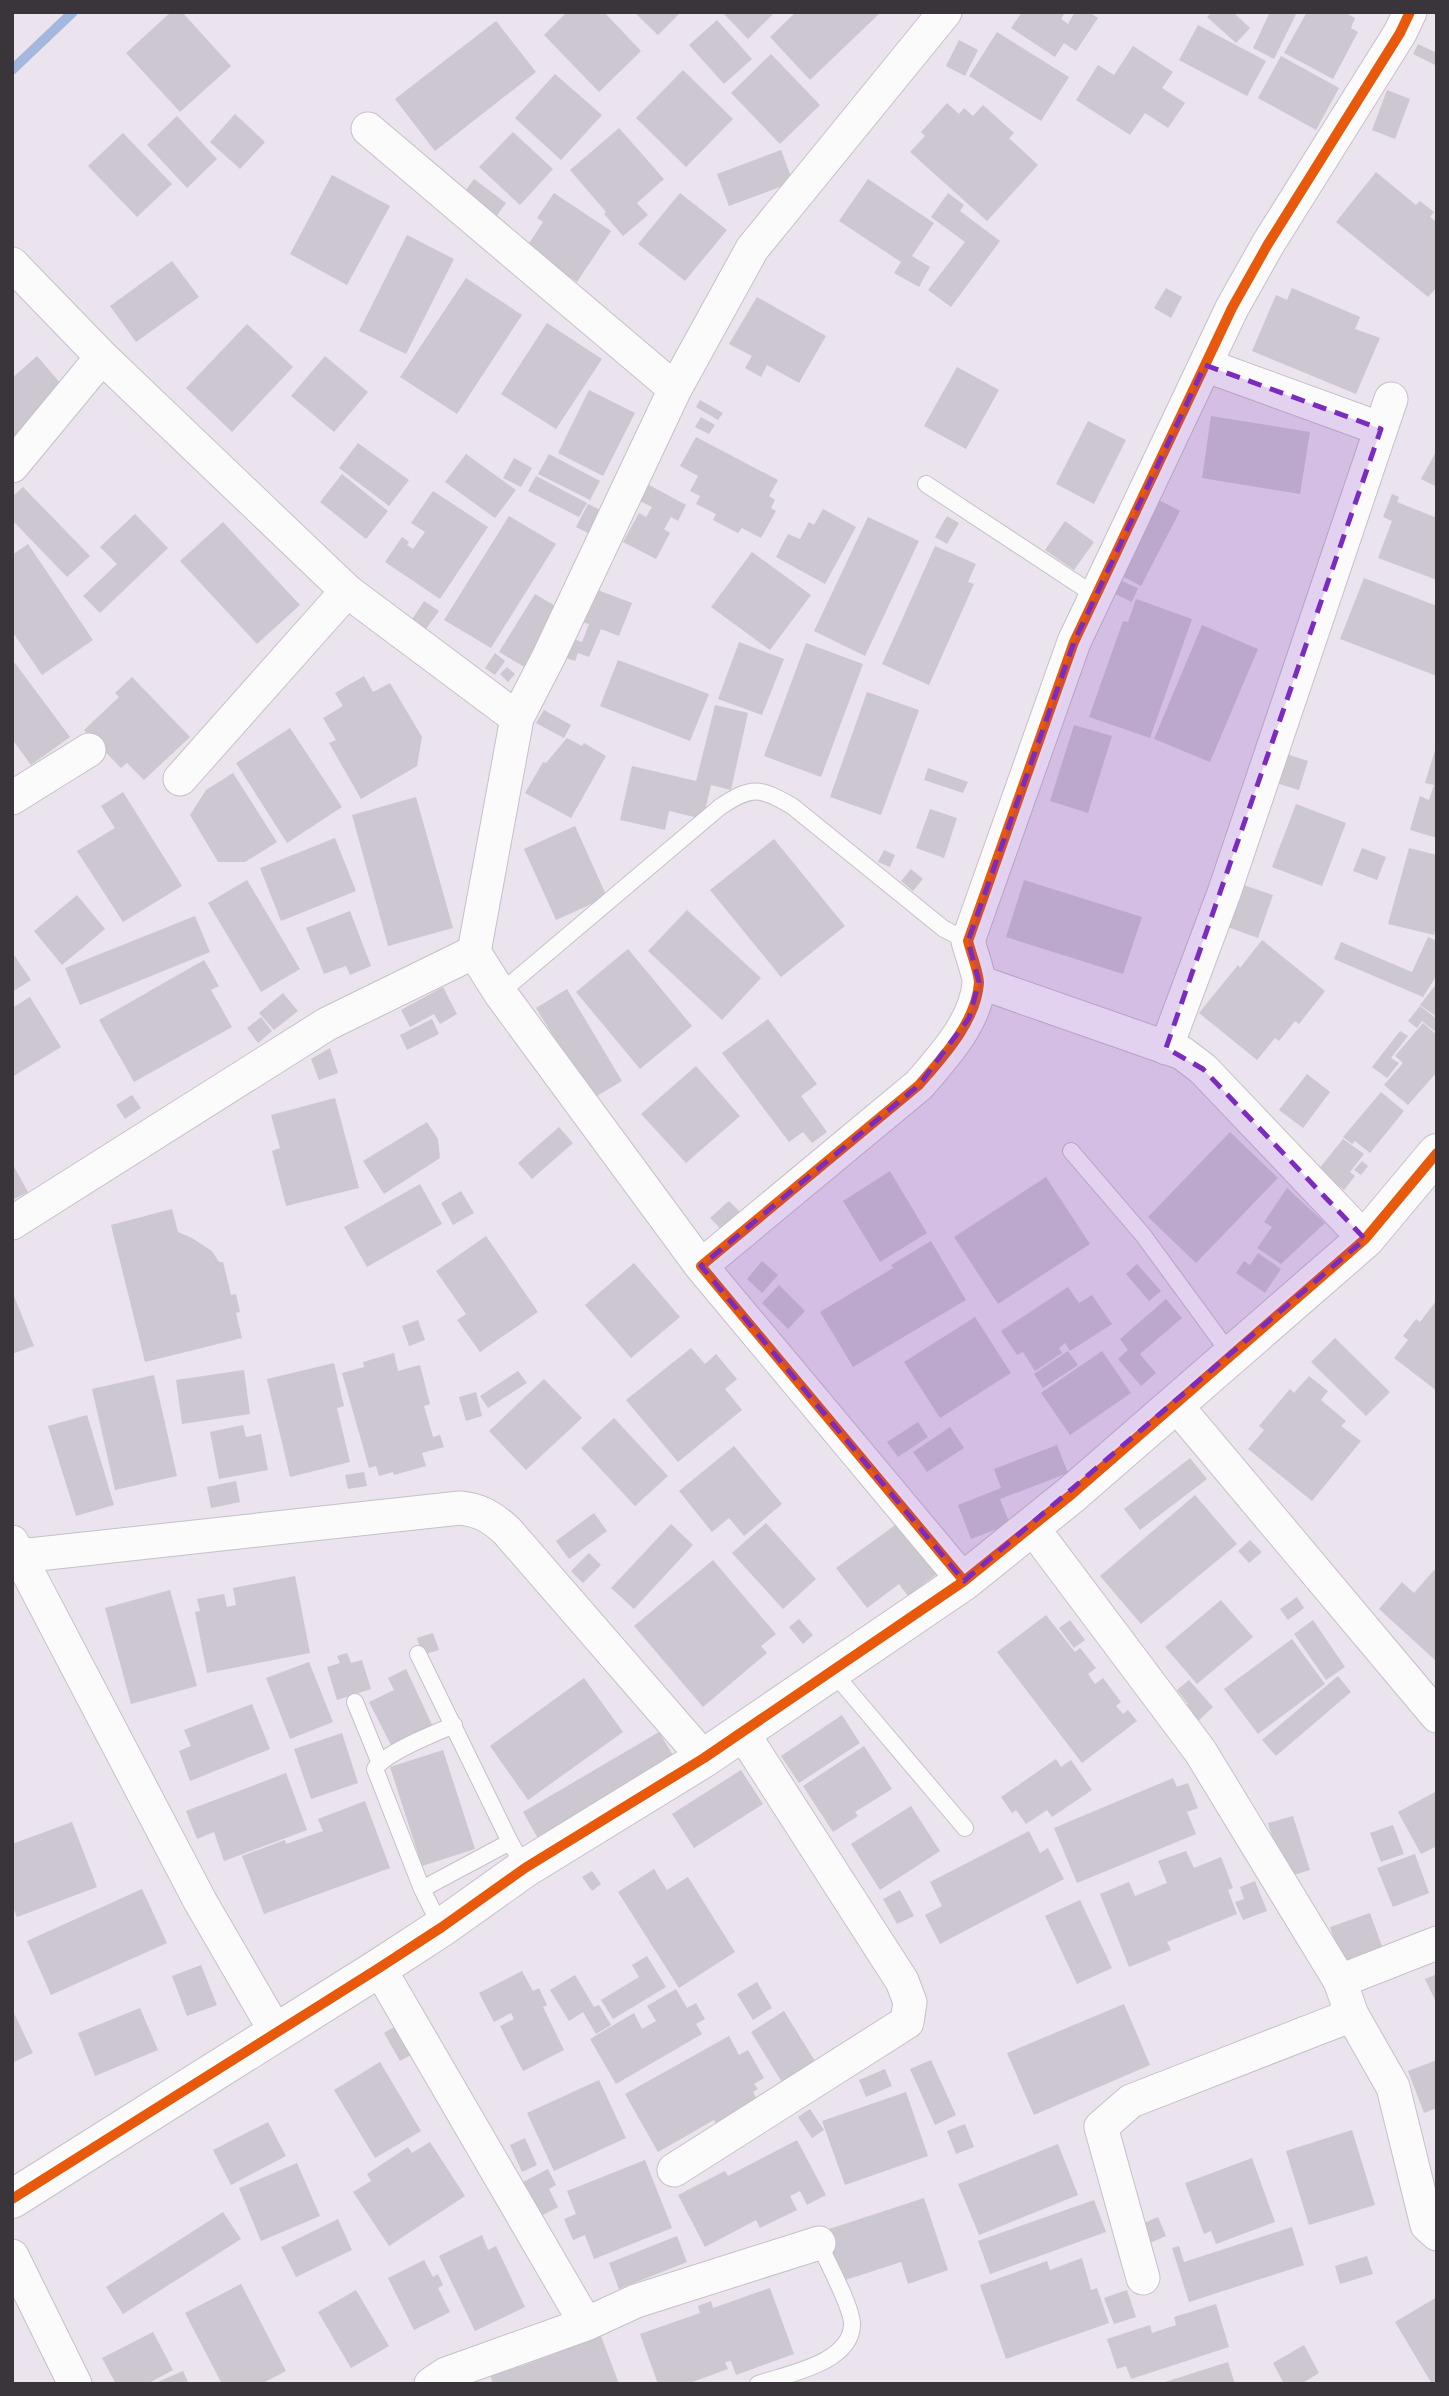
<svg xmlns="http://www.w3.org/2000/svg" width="1449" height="2396" viewBox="0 0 1449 2396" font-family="'Golos Text',sans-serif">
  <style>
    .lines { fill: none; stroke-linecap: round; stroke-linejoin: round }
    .stream { stroke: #a3b8dc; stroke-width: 10 }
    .building { fill: #ccc7d0 }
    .lane-casing { stroke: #c6c0c8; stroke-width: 18 }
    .street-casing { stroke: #c6c0c8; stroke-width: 35 }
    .secondary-casing { stroke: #c6c0c8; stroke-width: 40 }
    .lane { stroke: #fcfbfc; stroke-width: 16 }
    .street { stroke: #fcfbfc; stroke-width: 33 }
    .secondary { stroke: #fcfbfc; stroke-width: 38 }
    .cycleway-casing { stroke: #fff; stroke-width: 15 }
    .cycleway { stroke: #e8590c; stroke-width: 10 }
    .marked { fill: #7b2cbf; fill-opacity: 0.2; stroke: #7b2cbf; stroke-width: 5; stroke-dasharray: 14 9; stroke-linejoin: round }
  </style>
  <rect width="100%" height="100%" fill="#ebe3ee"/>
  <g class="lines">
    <path class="stream" d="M12,70l61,-58"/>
  </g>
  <path class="building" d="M171,12h11l49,54 -51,46 -54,-59z
    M567,12h37l37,39 -42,41 -55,-57z
    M634,12h47l-23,23z
    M722,12h53l-27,27z
    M796,12h85l-71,68 -40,-43z
    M1022,12h43l-4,7 7,5 7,-12h14l9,6 -22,33 -12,-8 -9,14 -44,-29z
    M1212,12h21l17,16 -14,15 -29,-26z
    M1270,12h27l-23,47 -21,-11z
    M1307,12h37l11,6 -4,10 7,4 -25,47 -49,-26z
    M717,20l35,39 -28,25 -35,-39z
    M496,21l40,51 -101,79 -40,-52z
    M1198,25l68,36 -19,35 -68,-36z
    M997,32l72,45 -28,44 -72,-45z
    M959,40l19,10 -13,26 -19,-10z
    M1418,44l19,9v13l-24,-12z
    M1133,46l40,26 -11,16 23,15 -17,25 -23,-15 -15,22 -54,-35 22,-35 16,10z
    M771,54l49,51 -40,39 -49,-51z
    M1281,56l58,32 -23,42 -58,-32z
    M683,70l50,49 -47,48 -50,-49z
    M555,74l47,41 -41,45 -46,-42z
    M1387,90l23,9 -15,40 -23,-9z
    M947,103l12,11 5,-6 9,8 10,-11 31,28 -5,5 29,27 -51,56 -77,-69 15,-16 -4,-4z
    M235,114l30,28 -25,27 -30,-27z
    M177,116l40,43 -30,29 -40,-43z
    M619,128l45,51 -27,24 11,12 -25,21 -19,-22 2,-2 -36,-42z
    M513,132l40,37 -33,36 -41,-38z
    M123,133l49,51 -35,33 -49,-51z
    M781,150l12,32 -64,24 -12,-32z
    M1376,172l40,33 4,-4 14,11 -4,5 7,5v65l-9,10 -92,-75z
    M332,175l58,31 -43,79 -57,-31z
    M474,179l32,24 -11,15 -32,-24z
    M868,179l66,44 -22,33 18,11 -11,20 -25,-14 7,-11 -62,-41z
    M554,193l57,38 -34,51 -51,-34 17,-26 -6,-4z
    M680,193l47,37 -42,51 -47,-37z
    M948,193l16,12 -4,6 40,30 -49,66 -23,-17 37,-48 -34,-25z
    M407,235l47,24 -48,95 -47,-23z
    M172,261l27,36 -63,45 -26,-36z
    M466,278l56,37 -65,99 -57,-37z
    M1166,288l16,9 -11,21 -17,-10z
    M1292,288l68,29 -5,12 25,9 -24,56 -104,-43 24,-56 11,5z
    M757,297l69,39 -27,47 -32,-18 -6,12 -16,-9 7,-12 -23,-12z
    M547,323l55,36 -46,70 -55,-35z
    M247,324l46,43 -61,65 -46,-44z
    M37,356l31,36 -56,48v-62z
    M325,356l43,36 -34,40 -43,-36z
    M957,367l42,23 -33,59 -42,-23z
    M589,390l46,23 -32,63 -45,-23z
    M700,400l23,13 -5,7 -22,-13z
    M1211,416l99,16 -10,62 -98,-16z
    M701,417l14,8 -6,9 -14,-7z
    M1088,421l38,19 -32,64 -38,-20z
    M696,437l82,43 -9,16 6,4 -4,8 5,3 -15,27 -19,-10 -4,5 -25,-13 3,-6 -20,-10 4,-8 -10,-5 8,-15 -18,-10z
    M358,443l51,37 -20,26 -50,-38z
    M1437,450v37l-16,-8z
    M466,454l50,36 -21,28 -50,-36z
    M549,454l51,27 -10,19 -52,-26z
    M514,458l18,10 -11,19 -18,-9z
    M342,474l46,37 -22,28 -46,-37z
    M536,476l51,27 -8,14 -51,-26z
    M649,485l37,20 -8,16 -7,-4 -7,12 6,4 -14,26 -33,-17 16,-29 7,4 6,-10 -12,-6z
    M23,487l67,69 -23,21 -55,-57v-23z
    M433,491l55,36 -48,72 -55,-37 17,-25 7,5 -2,3 6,4 12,-17 -14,-9z
    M1392,494l7,3 -2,5 40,16v62l-59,-22 14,-37 -9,-4z
    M1159,500l21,11 -39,75 -21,-11z
    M588,504l15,7 -13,23 -14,-7z
    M823,509l33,18 -31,57 -49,-27 12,-23 12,5 9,-17 5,3z
    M135,514l33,34 -68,65 -17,-17 34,-32 -17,-17z
    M509,516l47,28 -65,104 -47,-28z
    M947,516l12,7 -12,21 -12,-7z
    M868,517l51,24 -54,115 -51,-25z
    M1065,521l29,21 -20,28 -29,-20z
    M223,522l77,83 -43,39 -77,-83z
    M28,544l65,96 -51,35 -30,-44v-76z
    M935,546l41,18 -8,18 6,2 -45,101 -47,-21z
    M752,552l59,43 -41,55 -59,-43z
    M1364,578l73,28v70l-97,-37z
    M1117,579l21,9 -6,14 -21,-10z
    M595,589l37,14 -13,33 -18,-7 -12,28 -11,-4 -3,8 -9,-3 8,-19 8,3 7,-18 -7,-2z
    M535,594l27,16 -36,58 -27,-16z
    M1136,599l56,20 -42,119 -61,-21 34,-96 5,1z
    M424,601l15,10 -14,19 -14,-9z
    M1202,625l56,24 -48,113 -56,-23z
    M739,642l45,17 -22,56 -44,-16z
    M806,643l57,21 -42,113 -57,-21z
    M495,653l10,8 -10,14 -10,-7z
    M618,660l91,34 -19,47 -90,-35z
    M15,663l55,74 -39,28 -19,-26v-74z
    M507,667l8,7 -7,8 -8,-8z
    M364,676l9,16 17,-9 32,54 -5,29 -56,33 -32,-56 7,-3 -13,-22 20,-12 -8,-13z
    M132,677l58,60 -46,43 -17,-17 -6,5 -37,-38 35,-33 -4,-4z
    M867,692l52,18 -38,105 -51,-18z
    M715,705l33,8 -17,77 -20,-5 -8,34 -34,-8 -4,19 -45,-10 12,-54 64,15z
    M544,710l27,15 -7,13 -28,-15z
    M1074,725l38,11 -24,77 -38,-12z
    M290,728l52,79 -55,36 -51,-80z
    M567,738l15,8 2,-3 22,13 -35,62 -46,-25 18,-31 3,1z
    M1436,747h1v91l-27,-8 10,-34 9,4 5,-15 -9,-2z
    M1283,753l25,8 -9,29 -26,-8z
    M928,768l40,14 -5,11 -39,-13z
    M233,773l44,69 -32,20h-27l-28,-47 16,-25z
    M123,792l59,94 -59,36 -46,-71 38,-23 -14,-22z
    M416,797l37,131 -65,18 -36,-131z
    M1296,804l50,19 -24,63 -50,-19z
    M930,809l27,9 -13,40 -28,-10z
    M575,826l32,71 -51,23 -32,-71z
    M335,838l21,53 -75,30 -21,-53z
    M774,839l71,87 -64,51 -71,-87z
    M1362,848l24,9 -9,23 -24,-9z
    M1409,848l28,7v70l-3,10 -46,-11z
    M884,850l11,5 -5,12 -12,-5z
    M911,869l12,10 -10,12 -12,-10z
    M247,880l53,89 -39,23 -53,-89z
    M1024,880l118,37 -19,57 -117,-37z
    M1238,883l35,12 -15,43 -36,-13z
    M77,895l28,34 -43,36 -28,-34z
    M687,910l74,68 -39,42 -74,-69z
    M350,911l21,55 -21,9 -4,-9 -22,8 -18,-46z
    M195,916l15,36 -130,53 -15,-37z
    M1428,937l9,4v34l-14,22 -89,-38 7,-17 71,30z
    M1262,940l63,51 -26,33 -4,-3 -16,20 -4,-3 -18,22 -58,-47 39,-48 2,3z
    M628,949l64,77 -52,43 -64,-77z
    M12,952l19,28 -19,12z
    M204,960l15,26 -8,4 21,37 -98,55 -35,-62z
    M1437,983v34l-17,-12z
    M443,987l14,27 -17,10 -6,-10 -24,13 -9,-17z
    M567,989l55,92 -30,18 -56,-91z
    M283,993l15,18 -24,19 -15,-17z
    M30,997l31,50 -49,30v-69z
    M1420,1006l17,13v14l-15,-12 -5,7 -9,-7z
    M261,1017l11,14 -14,12 -11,-15z
    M432,1019l7,15 -32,16 -7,-15z
    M768,1019l49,65 -16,12 26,36 -15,11 -9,-11 -14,10 -67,-89z
    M1423,1023l14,12v37l-29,33 -24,-20 19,-22 -8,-7z
    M1400,1031l8,5 -17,22 8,5 -12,15 -15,-11z
    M330,1048l8,25 -19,7 -8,-21z
    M696,1066l44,50 -54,47 -45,-49z
    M1307,1074l23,18 -27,36 -24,-18z
    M1381,1092l23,19 -34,42 -15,-12 -3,3 -9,-7z
    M132,1095l9,13 -16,11 -9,-14z
    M335,1098l24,90 -73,18 -14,-55 8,-3 -9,-33z
    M427,1122l11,17 2,19 -56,36 -21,-33z
    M559,1127l14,16 -41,36 -14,-16z
    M1230,1132l48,46 -82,85 -48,-46z
    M1343,1139l21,15 -14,18 5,4 -11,14 -26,-20z
    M1362,1161l6,5 -7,9 -7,-5z
    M12,1163l16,29 -16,8z
    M890,1171l37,62 -47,29 -37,-61z
    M1046,1177l44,67 -92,60 -44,-67z
    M420,1184l22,40 -75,43 -23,-40z
    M1287,1188l38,35 -44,41 -24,-16 15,-21 -8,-5z
    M461,1191l13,22 -21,12 -12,-22z
    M729,1201l12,12 -19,17 -12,-12z
    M172,1209l6,23 14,6 20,13 7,11h4l8,33 5,-1 4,18 -4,1 6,25 -97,24 -34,-137z
    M486,1236l52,76 -58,40 -23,-32 9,-6 -30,-43z
    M931,1241l35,59 -113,67 -33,-55 73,-44 -2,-3z
    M1258,1253l23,16 -16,24 -29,-20 8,-12 6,4z
    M762,1261l16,14 -16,18 -15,-14z
    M634,1263l46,54 -49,41 -46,-53z
    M1137,1264l24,27 -12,10 -23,-27z
    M779,1285l26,26 -17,18 -26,-26z
    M1068,1287l11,16 13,-8 20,29 -42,27 -5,-8 -6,5 3,5 -27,18 -12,-19 -6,3 -16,-24z
    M12,1291l22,55 -22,8z
    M1166,1299l16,19 -42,36 16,19 -15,13 -23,-27 10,-9 -8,-11z
    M1437,1300v91l-43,-33 14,-18 -5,-4 13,-17 4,3z
    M975,1317l36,56 -71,45 -36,-56z
    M418,1320l7,20 -16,6 -7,-20z
    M1335,1338l55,54 -24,24 -55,-54z
    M691,1348l14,16 11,-10 21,25 -12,10 17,21 -64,52 -52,-62z
    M1068,1351l10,14 -35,23 -9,-14z
    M1102,1351l29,42 -61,42 -29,-42z
    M394,1353l4,18 22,-6 10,39 -6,2 9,31 7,-2 4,12 -22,6 4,13 -32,9 -1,-3 -14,4 -3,-10 -7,2 -27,-95 22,-6 -1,-5z
    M334,1363l10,43 -7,2 13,54 -60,15 -23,-98z
    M244,1370l6,44 -68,10 -6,-44z
    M518,1371l9,12 -39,25 -8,-12z
    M154,1375l23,101 -62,14 -23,-101z
    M1309,1376l19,15 -7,9 25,21 -5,5 20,15 -49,60 -64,-52 16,-19 -5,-4 31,-37 4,4z
    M544,1379l38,39 -56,52 -37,-39z
    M476,1392l6,24 -16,5 -7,-24z
    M87,1415l27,90 -38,11 -28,-90z
    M614,1418l54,58 -33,30 -54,-58z
    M918,1422l10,15 -30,20 -11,-15z
    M243,1425l3,12 15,-3 7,36 -49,9 -9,-47z
    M950,1427l14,21 -37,24 -14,-20z
    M1057,1445l11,28 -68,26 10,25 -39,15 -13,-34 43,-17 -7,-19z
    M734,1446l48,58 -38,32 -15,-18 -17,14 -33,-41z
    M1190,1458l17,21 -67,51 -16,-21z
    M364,1472l3,14 -19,3 -3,-14z
    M236,1481l4,21 -29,6 -4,-21z
    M1195,1495l42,49 -96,80 -41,-48z
    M594,1513l13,18 -38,28 -13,-18z
    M766,1523l50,56 -33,30 -51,-56z
    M898,1523l39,51 -29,22 -9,-12 -32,24 -31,-40z
    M671,1524l22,21 -59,64 -23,-21z
    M1250,1540l12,12 -13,11 -11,-12z
    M589,1553l12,12 -18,18 -12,-12z
    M713,1560l63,74 -15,12 6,7 -64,54 -69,-81z
    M1434,1570l3,2v85l-2,3 -56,-51 23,-27 12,11z
    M295,1576l15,77 -103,20 -12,-61 5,-1 -3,-12 27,-5 3,13 9,-2 -3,-17z
    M170,1590l27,96 -66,18 -26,-96z
    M1297,1597l7,11 -16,12 -8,-11z
    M1221,1600l32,37 -56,47 -32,-37z
    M1046,1615l29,37 5,-4 16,20 -8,6 7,10 8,-6 18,24 -5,4 7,8 5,-4 9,11 -55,42 -85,-111z
    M799,1619l14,16 -10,9 -14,-17z
    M1070,1620l15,20 -11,8 -15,-20z
    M1313,1620l32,47 -19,13 -32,-46z
    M433,1633l6,17 -17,5 -5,-17z
    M1292,1639l33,45 -67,50 -34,-45z
    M347,1653l4,10 11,-3 9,29 -34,11 -10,-33 13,-4 -3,-7z
    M309,1662l24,60 -43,17 -24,-61z
    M406,1669l29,62 -41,20 -25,-49 25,-12 -6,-12z
    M1338,1676l13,16 -75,64 -14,-16z
    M584,1678l39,54 -95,68 -38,-54z
    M1189,1680l24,27 -16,15 -13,-15 4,-3 -11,-14z
    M252,1704l18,45 -80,32 -11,-30 12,-5 -7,-16z
    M842,1715l18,28 -61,40 -18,-27z
    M659,1732l21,35 -137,80 -20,-35z
    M342,1733l16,50 -47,16 -17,-50z
    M864,1746l28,43 -37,23 3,4 -25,16 -30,-46z
    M443,1750l32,99 -53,17 -32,-99z
    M1056,1759l5,8 10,-7 21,30 -40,27 -5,-7 -21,14 -10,-14 -4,3 -11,-16z
    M741,1770l22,34 -69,44 -22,-34z
    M286,1773l21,57 -83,31 -10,-29 -17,7 -11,-28z
    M1173,1778l4,9 11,-4 10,25 -11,4 9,22 -119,49 -23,-55z
    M1437,1791v55l-16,8 -23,-42z
    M365,1801l25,67 -126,46 -22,-58 43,-16 1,4 37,-13 -5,-12z
    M911,1806l29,45 -60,39 -29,-46z
    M1293,1816l17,54 -26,8 -16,-55z
    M72,1822l25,65 -80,30 -5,-12v-61z
    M1393,1825l11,29 -23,8 -11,-29z
    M1029,1831l11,22 8,-5 16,31 -124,65 -15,-29 17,-9 -12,-24z
    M1186,1851l8,17 27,-11 12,31 -5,2 9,24 -70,28 4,8 -42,17 -29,-73 29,-12 6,14 32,-13 -9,-22z
    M1415,1854l14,39 -36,14 -16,-39z
    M654,1869l13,21 21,-13 47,75 -56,36 -61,-96z
    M592,1871l9,13 -9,7 -10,-14z
    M1255,1881l12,30 -24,9 -8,-18 9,-3 -4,-12z
    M142,1889l25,54 -116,52 -24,-54z
    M900,1890l14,26 -17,8 -14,-25z
    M1080,1900l32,68 -35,16 -32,-68z
    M1370,1913l13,36 -41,14 -12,-36z
    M647,1956l19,31 -53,32 -12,-19 38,-23 -7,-12z
    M201,1965l16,40 -30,11 -15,-40z
    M522,1971l11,20 6,-3 8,17 -4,2 21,43 -41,21 -23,-45 14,-7 -3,-6 -17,9 -15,-29z
    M1437,1974v30l-12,-25z
    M575,1975l19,32 5,-2 12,20 -15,9 -13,-22 -14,9 -19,-31z
    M757,1982l15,26 -19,12 -16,-26z
    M676,1989l11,19 9,-5 9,16 -9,5 6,10 -86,50 -26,-45 44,-26 8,16 14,-8 -9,-15z
    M1124,2004l26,61 -116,50 -27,-62z
    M140,2008l18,42 -63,26 -17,-43z
    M12,2009l21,44 -21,10z
    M784,2011l34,55 -33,21 -34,-55z
    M401,2023l17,28 -18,10 -16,-28z
    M729,2036l10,19 9,-5 16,28 -10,6 4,5 -5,3 6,11 -37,31 -8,-14 -56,32 -33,-58z
    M931,2060l25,55 -21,10 -25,-56z
    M1437,2060v48l-13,5 -16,-42z
    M380,2062l41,69 -46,27 -41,-68z
    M885,2069l7,17 -26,11 -7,-17z
    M599,2080l27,58 -72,33 -27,-58z
    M906,2092l22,64 -83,29 -23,-64z
    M810,2109l14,21 -12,8 -14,-21z
    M268,2122l18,34 -55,29 -18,-35z
    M965,2124l9,23 -18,7 -9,-23z
    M1352,2130l23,75 -66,20 -23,-74z
    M525,2138l12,27 -15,7 -12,-27z
    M797,2140l29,55 -19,10 -7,-14 -10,5 7,14 -37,18 -4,-8 -51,27 -27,-52 47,-24 3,5z
    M430,2142l35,54 -76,50 -36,-54 18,-11 -4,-7 41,-27 4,6z
    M1058,2144l20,51 -99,40 -21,-51z
    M1252,2158l23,64 -59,22 -5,-13 -7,3 -19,-51z
    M645,2160l27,68 -78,31 -9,-24 -12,5 -9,-21 12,-5 -9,-23z
    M297,2163l23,53 -59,25 -22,-53z
    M548,2169l8,16 -7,4 9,18 -17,9 -18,-34z
    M924,2198l24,72 -40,14 -7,-22 -62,20 -16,-51z
    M1094,2200l12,32 -116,42 -12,-33z
    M223,2212l18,27 -118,75 -17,-27z
    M1158,2217l8,19 -21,9 -8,-19z
    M338,2219l14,31 -56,27 -15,-30z
    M1292,2227l12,38 -115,37 -17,-54 7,-2 5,16z
    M482,2235l6,15 8,-4 29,61 -50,24 -36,-75z
    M677,2236l10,26 -68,27 -10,-26z
    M1367,2256l6,18 -33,10 -5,-18z
    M1082,2258l9,32 6,-2 12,35 -103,36 -26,-74 67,-24 3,9z
    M424,2260l9,17 5,-3 5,11 -5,3 12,24 -36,18 -26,-52z
    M241,2284l45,87 -25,13h-39l-37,-71z
    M770,2288l24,66 -58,21 -5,-14 -6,1 3,7 -41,15h-29l-18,-50 60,-21 -2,-7 13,-5 2,7z
    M356,2290l33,56 -38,22 -33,-56z
    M1127,2290l9,27 -22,7 -10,-26z
    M1437,2297v87h-5l-37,-62z
    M1216,2304l13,43 -98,32 -5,-13 -9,3 -10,-30 43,-14 2,8 24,-8 -2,-8z
    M153,2332l20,38 -26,14h-31l-14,-26z
    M601,2336l18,48h-126l-4,-12 28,-11 2,6z
    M1304,2345l15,28 -18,11h-17l-11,-21z
    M1228,2362l7,22h-73v-1z
    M183,2371l6,13h-36z"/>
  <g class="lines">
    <g class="lane-casing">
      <path id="lane" d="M926,484l170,112
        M500,993l220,-186c32,-21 39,-20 72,-1l152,123 24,12
        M1071,1151l72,84 88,120
        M418,1654l92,188 15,26
        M832,1671l133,157
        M355,1702l24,59
        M422,1889l88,-47
        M441,1927l-19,-38 -47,-120c9,-16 60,-36 79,-44
        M758,2384c29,-10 95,-21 94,-61 -1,-18 -25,-61 -33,-80"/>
    </g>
    <g class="street-casing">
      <path id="street" d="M368,129l307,260
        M12,264l90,93 245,234 170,127
        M1205,365l176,64
        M12,466l90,-109
        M180,779l167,-188
        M12,798l77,-48
        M474,952l26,41 201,273
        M979,982l203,71 21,16 162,170
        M1166,1048l58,-155 167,-494
        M12,1223l315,-199 147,-72 43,-234 32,-62 126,-267 77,-140 193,-237
        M1175,1404l262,312
        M1032,1527l168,224 140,230 12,34 41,72 34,138 10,9
        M12,1542l188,359 76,131
        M20,1556l440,-48c20,2 32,9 47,23l197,227
        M964,1581l-263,-315 218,-181c24,-28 57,-63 60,-102 0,-10 -8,-30 -11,-42l106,-299 158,-334 36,-64 132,-211 10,-21
        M379,1968l207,356
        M1340,1981l97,-38
        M674,2170l233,-148 3,-20 -8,-21 -160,-249
        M12,2256l63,128
        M1143,2278l-42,-151 30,-26 221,-86
        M431,2384l15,-10 140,-50 50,-23 183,-58"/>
    </g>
    <g class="secondary-casing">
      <path id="secondary" d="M12,2199l367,-231 63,-41 83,-59 179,-110 260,-177 108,-87 293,-255 72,-86"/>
    </g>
    <use href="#lane" class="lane"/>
    <use href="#street" class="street"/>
    <use href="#secondary" class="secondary"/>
    <g class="cycleway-casing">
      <path id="cycleway" d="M964,1581l-263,-315 218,-181c24,-28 57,-63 60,-102 0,-10 -8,-30 -11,-42l106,-299 158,-334 36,-64 132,-211 10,-21
        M12,2199l367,-231 63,-41 83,-59 179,-110 260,-177 108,-87 293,-255 72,-86"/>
    </g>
    <use href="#cycleway" class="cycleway"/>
  </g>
  <path class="marked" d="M1205,365l176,64 -215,619 37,21 162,170 -401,342 -263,-315 218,-181 50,-67 10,-36 -11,-41 106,-299z"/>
  <rect width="1449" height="2396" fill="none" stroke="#3a343b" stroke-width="28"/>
</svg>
